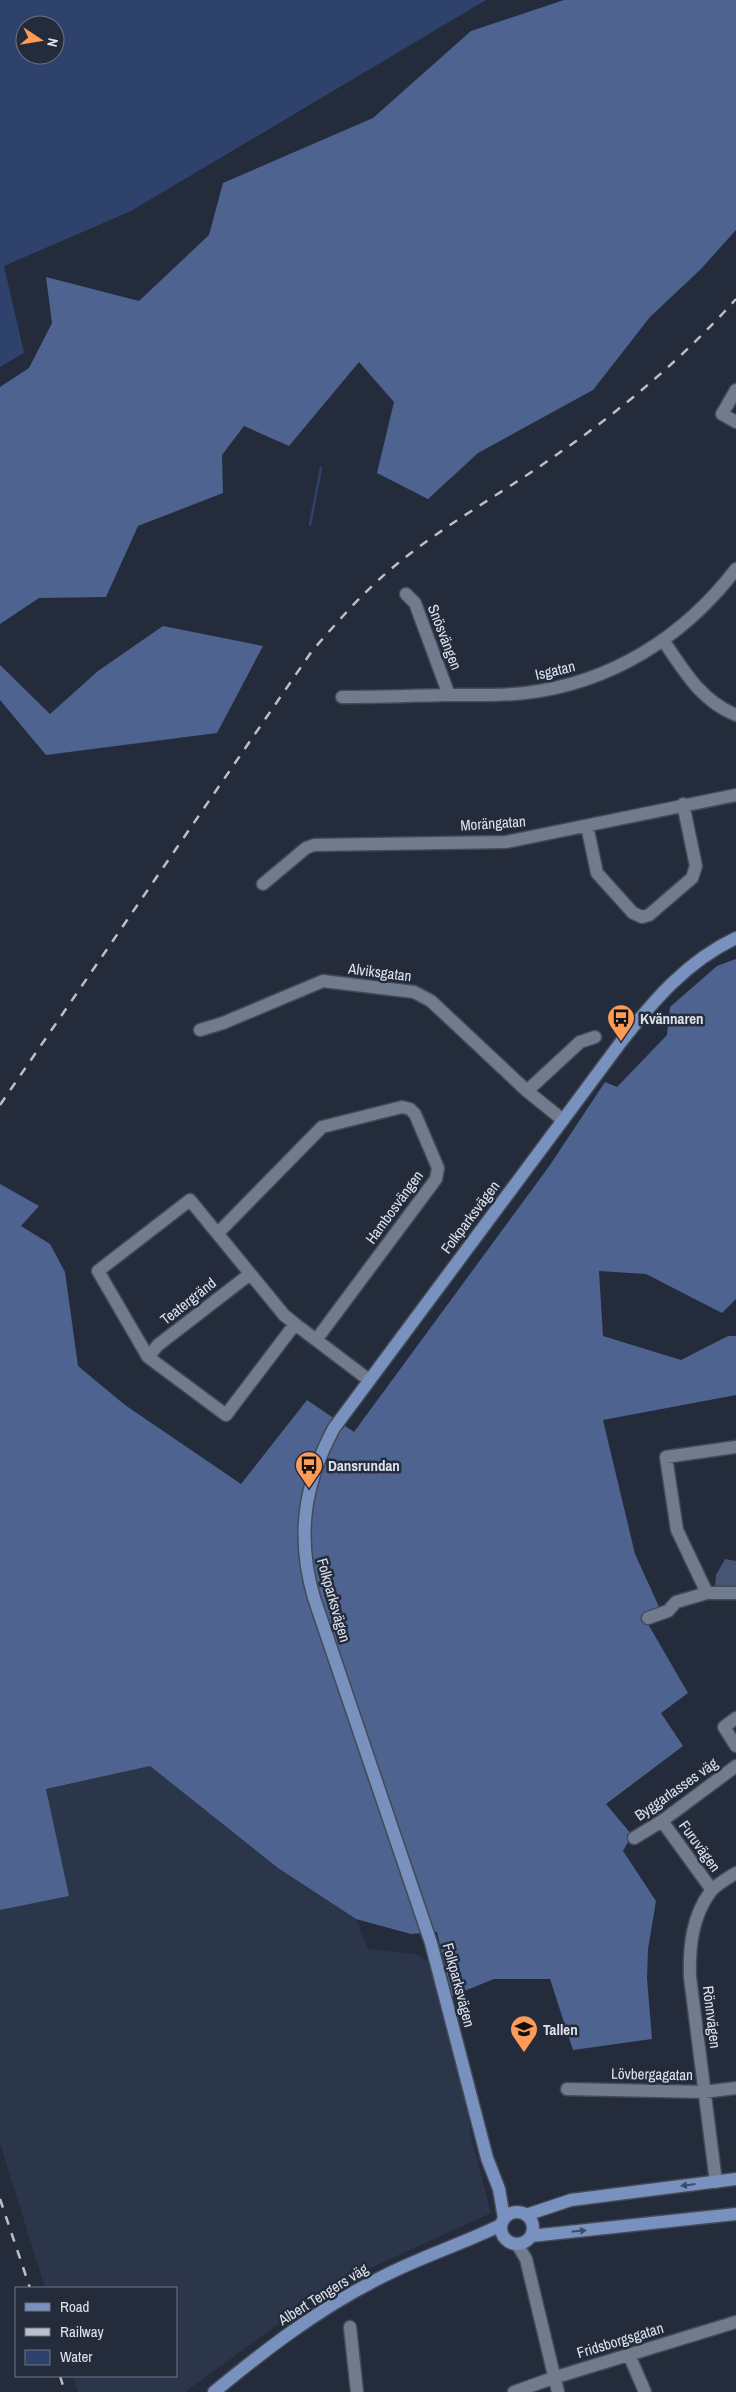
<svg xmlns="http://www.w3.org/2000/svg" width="736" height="2392" viewBox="0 0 736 2392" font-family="'Archivo Narrow',sans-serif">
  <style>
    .built { fill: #2b364a }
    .green { fill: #465573 }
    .forest { fill: #4e638f }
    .water { fill: #2e426b; fill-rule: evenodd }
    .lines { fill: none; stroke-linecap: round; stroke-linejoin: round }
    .stream { stroke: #2e426b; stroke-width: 2.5 }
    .minor-casing { stroke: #434a57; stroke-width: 15 }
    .major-casing { stroke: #434a57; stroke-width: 15 }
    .minor { stroke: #717b8e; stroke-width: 12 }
    .major { stroke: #7991be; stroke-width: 12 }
    .rail { stroke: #b9bfcb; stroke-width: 2.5; stroke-dasharray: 9 9; stroke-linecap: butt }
    .oneway { fill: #3e4a63 }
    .labels { text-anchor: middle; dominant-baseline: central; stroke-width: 5; stroke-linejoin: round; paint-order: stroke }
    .street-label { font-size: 15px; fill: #dde2ed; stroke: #242c3c }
    .poi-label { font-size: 15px; font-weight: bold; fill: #dde2ed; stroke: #242c3c; text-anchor: start }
  </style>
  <rect width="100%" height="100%" fill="#242c3c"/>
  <path class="built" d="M150,1766l128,102 78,51 12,30 47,5 14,8 40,151 1,20 21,80 -136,62 -41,23 -129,94h-107l-5,-16h103v-88h-131l-45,-145v-233l68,-14 -22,-107z"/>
  <path class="green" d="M725,1559l11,2v25l-17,3 -4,-2 1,-12z"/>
  <path class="forest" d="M564,0h172v230l-35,39 -51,48 -57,73 -115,63 -50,46 -51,-26 17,-71 -35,-40 -70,84 -45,-20 -22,29 1,38 -85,33 -32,71 -67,1 -39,26v-237l29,-19 23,-45 -6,-46 93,24 70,-66 14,-52 150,-65 98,-87z
    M163,626l100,20 -46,87 -171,22 -46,-55v-35l50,49 48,-43z
    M736,959v340l-14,14 -76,-39 -47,-3 4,65 78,24 47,-24h8v59l-133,25 32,134 25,55 -12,15 40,69 -27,20 22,33 -77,58 26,31 -9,16 33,50 -8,48 -1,29 5,61 -79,11 -23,-71h-56l-42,17 -15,-64 -26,2 -55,-15 -78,-51 -128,-102 -104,23 23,107 -69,14v-726l39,22 -18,20 29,18 15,28 13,94 47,39 116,79 66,-84 47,32 196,-267 55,-83 12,5 50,-52 3,-28 47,-41z"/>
  <path class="water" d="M0,0h486l-355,211 -127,55 20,87 -24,14zM25,25h30v30h-30z"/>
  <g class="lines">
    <path class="stream" d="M310,525l11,-57"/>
    <g class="minor-casing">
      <path id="minor" d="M736,390l-14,24 14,8
        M406,594l9,9 34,92
        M663,640c21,31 38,61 73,75
        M342,697c36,0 71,-1 107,-2 25,0 51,1 76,-2 86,-10 159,-56 211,-124
        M587,826l10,47 36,40 9,4 7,-2 43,-37 4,-12 -13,-62
        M263,884l43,-36 8,-3 192,-3 230,-47
        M200,1030l23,-7 100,-42 91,11 17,9 96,90 36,29
        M527,1091l53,-49 15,-5
        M218,1233l104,-106 80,-20 8,2 5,5 23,54 -2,11 -120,161
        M295,1324l-11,-9 -94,-115 -92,71 50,86 78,58 69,-91 74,56
        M148,1357l10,-12 92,-71
        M736,1447l-70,10 11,73 30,63h29
        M648,1618l20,-7 8,-9 31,-9
        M736,1718l-12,9 12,19
        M662,1821l50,69
        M634,1838l28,-17 74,-55
        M567,2089l137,3 32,-4
        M716,2182l-26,-205c-1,-30 2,-61 21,-86 6,-7 17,-13 25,-18
        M517,2244l9,15 32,133
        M350,2327l7,65
        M629,2355l16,37
        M514,2392l39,-14 183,-56"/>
    </g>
    <g class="major-casing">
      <path id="major" d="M501 2228a16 16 0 1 1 32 0a16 16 0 1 1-32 0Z
        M526,2215l45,-15 165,-21
        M504,2218l-5,-29 -12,-31 -56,-215 -117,-345c-18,-62 -10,-114 20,-170l287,-386c33,-42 66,-81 115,-104
        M531,2236l205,-22
        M214,2392c51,-42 103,-82 162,-112 41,-22 84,-35 125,-55"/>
    </g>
    <use href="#minor" class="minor"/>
    <use href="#major" class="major"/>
    <path class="rail" d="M0,1105l312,-454c27,-31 53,-61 85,-87 50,-41 109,-73 162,-111 64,-44 125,-96 177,-154
      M0,2199l30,89
      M60,2376l5,16"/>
  </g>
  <defs><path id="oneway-solid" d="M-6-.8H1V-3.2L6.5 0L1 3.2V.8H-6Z" transform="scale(1.25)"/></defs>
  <g class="oneway">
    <use href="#oneway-solid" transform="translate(688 2185) rotate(173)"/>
    <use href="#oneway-solid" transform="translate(579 2231) rotate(-6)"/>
  </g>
  <defs>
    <g id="bus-pin" transform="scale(1.4375)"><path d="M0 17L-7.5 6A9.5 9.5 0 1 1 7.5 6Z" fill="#fe9c57" stroke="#242c3c"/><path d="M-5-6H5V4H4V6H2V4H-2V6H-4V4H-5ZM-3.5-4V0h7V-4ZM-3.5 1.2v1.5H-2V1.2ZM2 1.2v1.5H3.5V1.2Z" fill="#111"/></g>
    <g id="school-pin" transform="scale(1.4375)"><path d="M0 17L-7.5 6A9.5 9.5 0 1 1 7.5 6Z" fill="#fe9c57" stroke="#242c3c"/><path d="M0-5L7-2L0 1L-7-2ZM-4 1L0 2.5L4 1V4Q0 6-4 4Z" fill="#111"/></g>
  </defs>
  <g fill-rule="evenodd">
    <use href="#bus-pin" x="621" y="1018"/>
    <use href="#bus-pin" x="309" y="1465"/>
    <use href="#school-pin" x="524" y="2029"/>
  </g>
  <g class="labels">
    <g class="street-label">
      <text transform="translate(445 637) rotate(69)">Snösvängen</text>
      <text transform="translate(555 670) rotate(-13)">Isgatan</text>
      <text transform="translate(493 823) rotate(-4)">Morängatan</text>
      <text transform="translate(380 972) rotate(7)">Alviksgatan</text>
      <text transform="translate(394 1207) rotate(-54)">Hambosvängen</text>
      <text transform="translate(470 1217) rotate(-53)">Folkparksvägen</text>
      <text transform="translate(188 1301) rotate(-38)">Teatergränd</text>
      <text transform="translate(334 1600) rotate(74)">Folkparksvägen</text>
      <text transform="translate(676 1789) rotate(-35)">Byggarlasses väg</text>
      <text transform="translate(700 1846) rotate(54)">Furuvägen</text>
      <text transform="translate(459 1985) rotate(75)">Folkparksvägen</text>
      <text transform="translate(712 2017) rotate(83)">Rönnvägen</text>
      <text transform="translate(652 2074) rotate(1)">Lövbergagatan</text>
      <text transform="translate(323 2294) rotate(-32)">Albert Tengers väg</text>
      <text transform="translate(620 2340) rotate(-17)">Fridsborgsgatan</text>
    </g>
    <g class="poi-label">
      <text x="640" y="1018">Kvännaren</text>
      <text x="328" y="1465">Dansrundan</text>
      <text x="543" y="2029">Tallen</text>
    </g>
  </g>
  <rect x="15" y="2287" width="162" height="90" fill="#242c3c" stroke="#6e7583"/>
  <rect x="25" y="2303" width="25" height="8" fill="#7991be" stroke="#6e7583"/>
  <text x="60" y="2312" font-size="15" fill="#dde2ed">Road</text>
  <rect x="25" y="2328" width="25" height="8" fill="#b9bfcb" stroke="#6e7583"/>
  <text x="60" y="2337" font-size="15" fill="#dde2ed">Railway</text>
  <rect x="25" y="2350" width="25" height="15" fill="#2e426b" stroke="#6e7583"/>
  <text x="60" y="2362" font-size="15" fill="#dde2ed">Water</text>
  <g transform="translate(40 40) rotate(102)"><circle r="24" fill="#242c3c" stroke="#6e7583"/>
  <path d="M0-4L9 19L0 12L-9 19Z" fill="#fe9c57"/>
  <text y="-8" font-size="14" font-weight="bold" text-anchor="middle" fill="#dde2ed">N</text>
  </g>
</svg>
